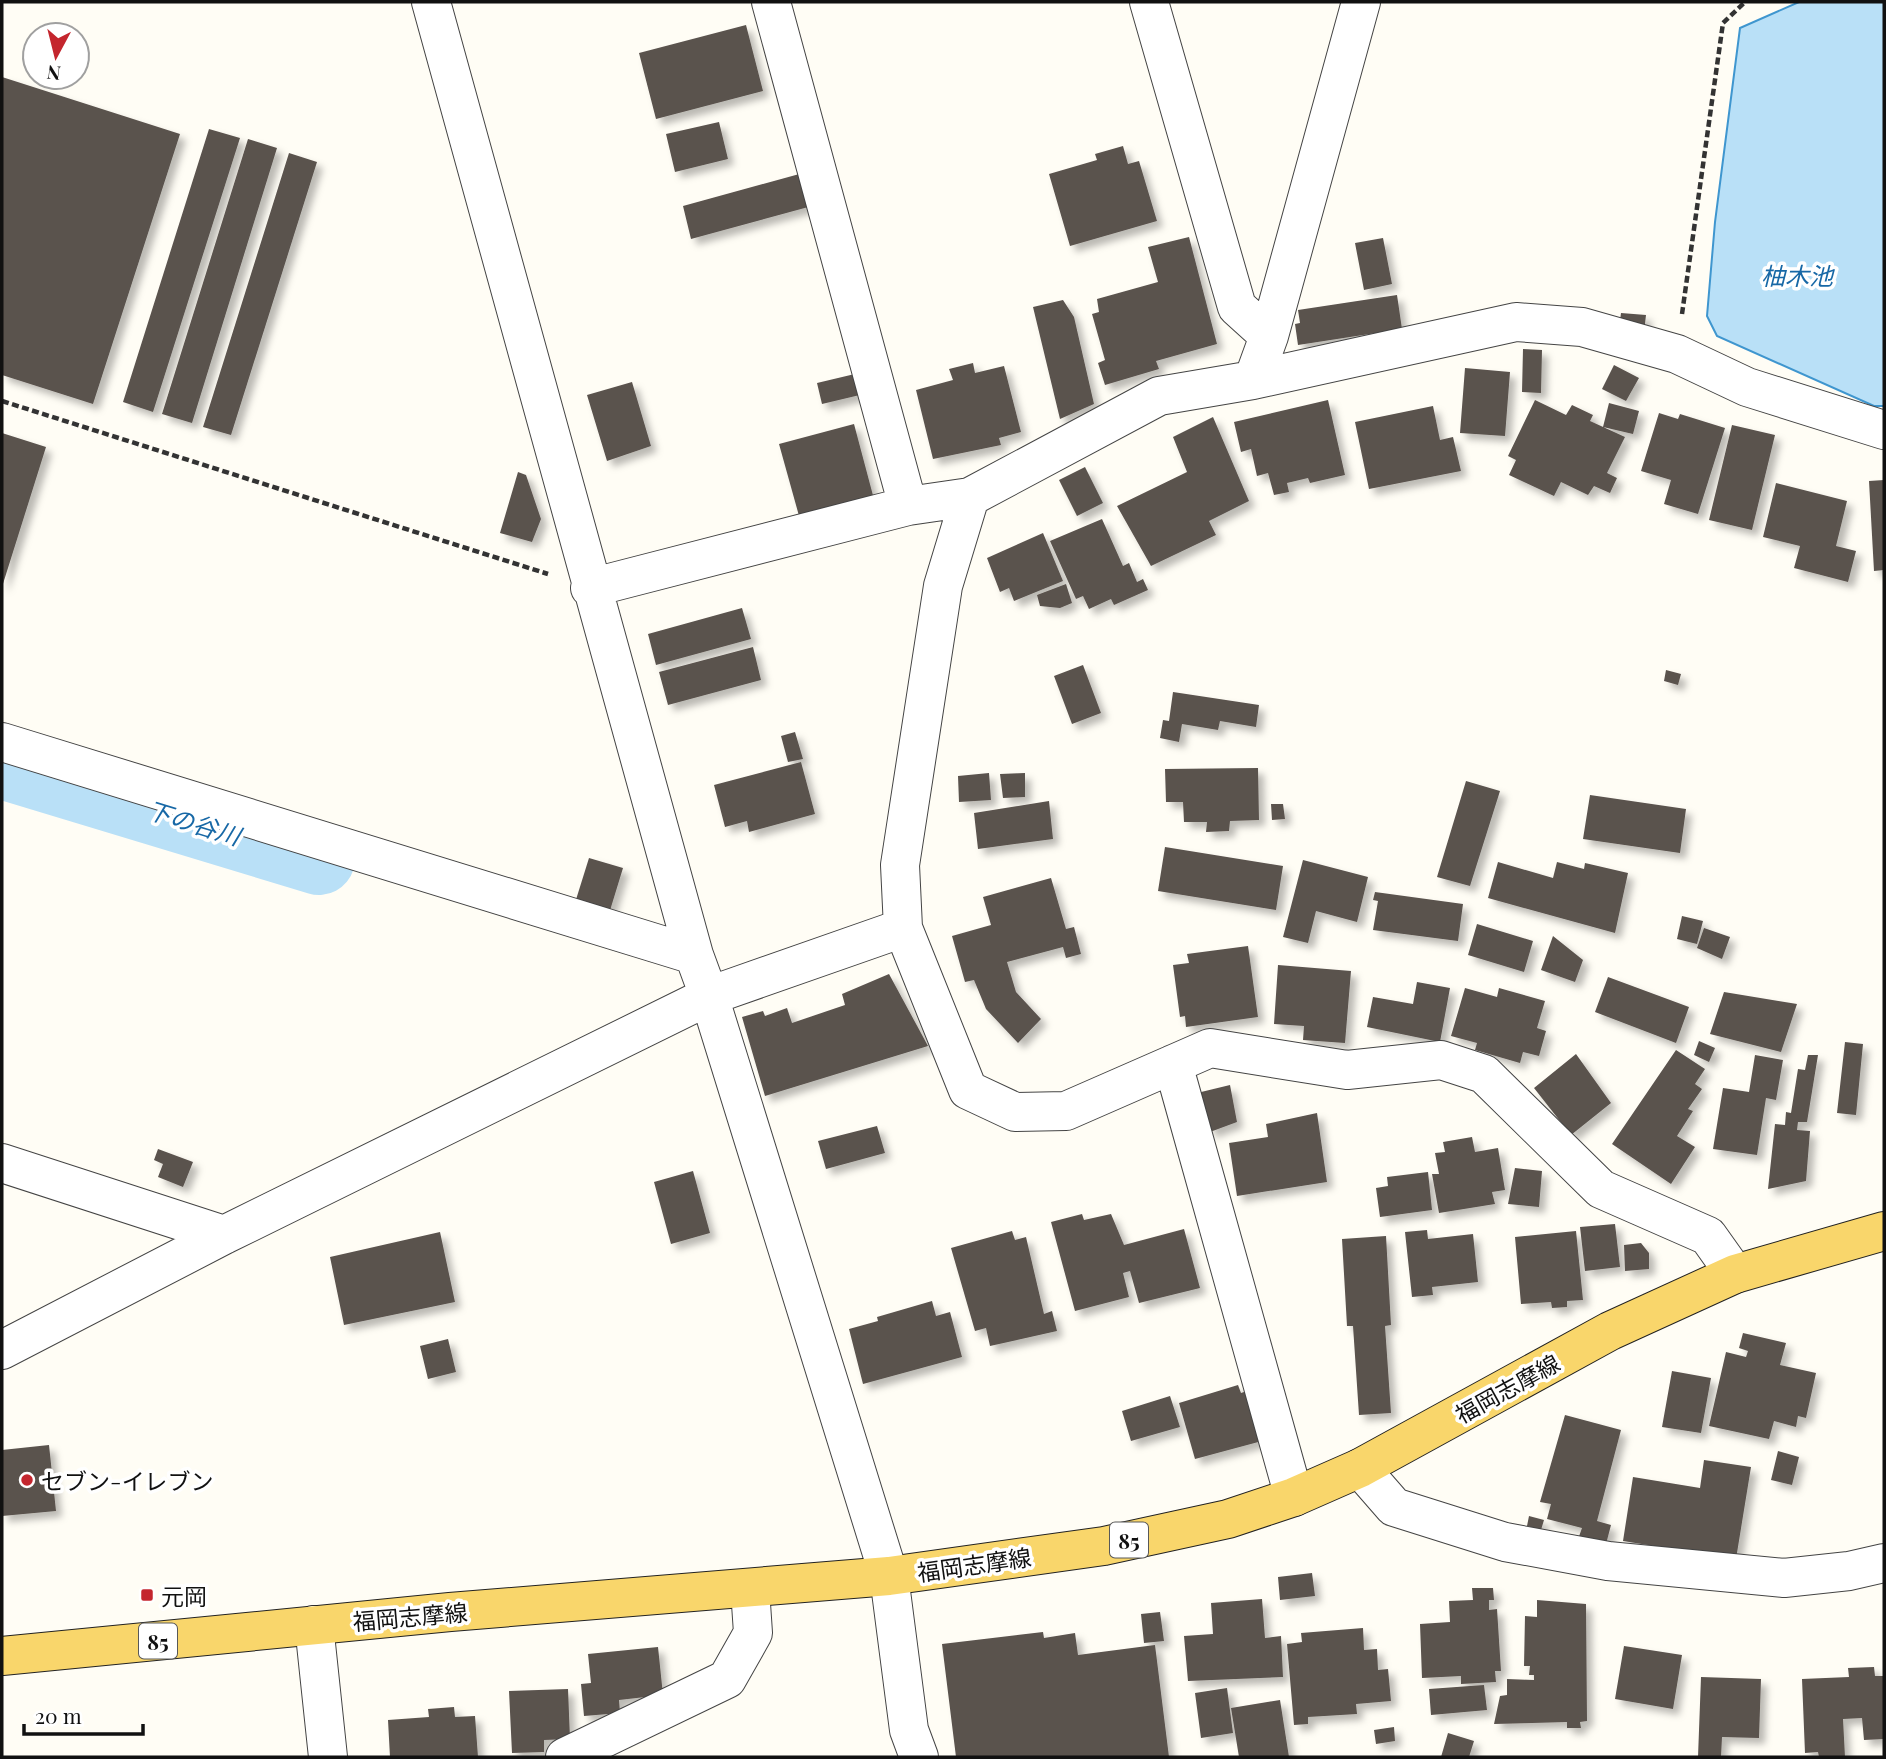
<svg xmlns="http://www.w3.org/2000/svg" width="1886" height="1759" viewBox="0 0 1886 1759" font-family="'Playfair Display','Noto Sans JP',serif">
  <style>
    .water { fill: #b9e0f7; stroke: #3f96cf; stroke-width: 2 }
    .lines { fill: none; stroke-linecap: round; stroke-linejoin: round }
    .river { stroke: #b9e0f7; stroke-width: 72 }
    .building { fill: #5a524d; filter: url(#shadow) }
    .minor-casing { stroke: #444; stroke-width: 40 }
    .primary-casing { stroke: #222; stroke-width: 40 }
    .path { stroke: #333; stroke-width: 4.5; stroke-dasharray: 7 3.5; stroke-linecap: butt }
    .minor { stroke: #fff; stroke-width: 38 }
    .primary { stroke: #f9d66b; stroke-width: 38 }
    .poi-dot { fill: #c4262e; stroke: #fff; stroke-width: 2.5 }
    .labels { text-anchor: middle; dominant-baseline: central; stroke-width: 7; stroke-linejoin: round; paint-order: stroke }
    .shield { fill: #fff; stroke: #585858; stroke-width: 2 }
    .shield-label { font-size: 21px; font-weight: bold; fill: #111 }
    .street-label { font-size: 23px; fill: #111; stroke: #fff }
    .poi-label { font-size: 23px; fill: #111; stroke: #fff; text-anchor: start }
    .water-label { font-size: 24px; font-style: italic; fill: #1768a6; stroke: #fff }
  </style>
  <defs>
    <filter id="shadow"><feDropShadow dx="6" dy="6" stdDeviation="3.5" flood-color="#0004"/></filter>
  </defs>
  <rect width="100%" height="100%" fill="#fffdf5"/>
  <path class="water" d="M1799,2h85v404h-10l-157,-70 -10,-20 8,-94 25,-194z"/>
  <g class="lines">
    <path class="river" d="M2,763l317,96"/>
  </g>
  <path class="building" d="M746,25l17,66 -107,28 -17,-66z
    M2,77l178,57 -87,270 -91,-29z
    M719,122l9,37 -53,13 -9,-38z
    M209,129l31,9 -87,274 -30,-10z
    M248,139l29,9 -85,275 -30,-9z
    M1123,146l5,18 11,-3 18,60 -87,25 -21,-72 48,-14 -2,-6z
    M289,153l28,9 -86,273 -28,-8z
    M803,173l9,33 -121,33 -8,-33z
    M1189,237l28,107 -61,17 3,8 -54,16 -7,-22 7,-3 -13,-46 7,-2 -2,-13 61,-17 -10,-35z
    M1383,238l9,46 -28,6 -9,-47z
    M1397,295l5,34 -104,16 -3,-21 5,-1 -2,-13z
    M1063,300l11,17 20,87 -34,15 -27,-112z
    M1621,313l25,2 -2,17 -25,-4z
    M1523,349l19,1 -1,43 -19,-1z
    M973,363l2,10 29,-7 17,66 -22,6 2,7 -68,14 -17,-69 37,-10 -4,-11z
    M1614,365l25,13 -13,23 -24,-12z
    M1465,368l45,4 -5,64 -45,-3z
    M859,373l5,21 -42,10 -5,-21z
    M632,382l19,64 -44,15 -20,-66z
    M1328,400l17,75 -35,8 -2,-5 -21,5 2,9 -15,3 -6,-22 -11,3 -6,-27 -10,3 -7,-30z
    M1535,400l31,15 6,-10 21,10 -3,6 35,16 -18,36 10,5 -7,15 -16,-7 -6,9 -27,-13 -7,14 -45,-21 7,-15 -8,-4z
    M1609,403l30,8 -6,23 -30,-7z
    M1433,406l7,34 13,-3 8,34 -92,18 -14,-67z
    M1659,413l19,6 2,-5 45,14 -27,86 -34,-10 7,-24 -30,-9z
    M1213,417l36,84 -40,20 7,14 -65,31 -34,-60 70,-34 -14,-35z
    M854,424l21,79 -74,20 -22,-79z
    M1732,425l43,10 -23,95 -43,-10z
    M2,433l44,14 -44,140z
    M1085,467l18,36 -26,13 -18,-36z
    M518,472l8,3 15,44 -9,23 -32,-9z
    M1884,480v90l-10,1 -5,-90z
    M1776,483l71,18 -11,45 20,5 -8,31 -54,-14 6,-22 -37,-9z
    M1102,519l21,47 6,-3 8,19 6,-3 5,11 -34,15 -3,-6 -22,10 -6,-13 -7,3 -26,-58z
    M1043,533l20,48 -49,20 -5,-13 -9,4 -13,-34z
    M1066,584l6,19 -12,5 -20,-2 -3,-11z
    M742,608l9,31 -95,26 -8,-31z
    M753,647l8,33 -93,25 -9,-33z
    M1083,665l18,48 -29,11 -18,-48z
    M1666,670l15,4 -3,11 -14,-4z
    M1173,692l86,13 -3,22 -36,-6 -2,9 -36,-6 -3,18 -19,-4 3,-18 6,1z
    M795,732l8,27 -15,3 -7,-26z
    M801,762l14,52 -66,18 -2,-11 -22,6 -11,-42z
    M1258,768l1,52 -29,1 -1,10 -23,1 1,-10h-23l-1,-20h-17l-1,-33z
    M989,773l2,27 -32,2 -1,-26z
    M1025,773v24l-22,1 -3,-24z
    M1466,781l34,10 -30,95 -33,-9z
    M1590,795l96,14 -6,44 -97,-14z
    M1049,801l4,38 -75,10 -4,-36z
    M1271,804h12l2,15 -13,1z
    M1165,847l118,19 -7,44 -118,-19z
    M589,858l34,10 -15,49 -34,-11z
    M1303,860l65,17 -11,45 -41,-11 -8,32 -25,-6z
    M1498,862l55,16 4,-16 27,7 1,-6 43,10 -13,60 -127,-35z
    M1051,878l15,51 8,-2 7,27 -15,4 -3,-11 -56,15 9,30 25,27 -23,24 -32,-34 -12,-29 -9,2 -13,-46 39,-11 -8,-28z
    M1375,892l88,12 -5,37 -85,-11 5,-29 -5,-1z
    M1682,916l21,5 -6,23 -20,-5z
    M1477,924l56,17 -9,31 -56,-17z
    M1704,928l26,9 -8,22 -25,-11z
    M1553,936l30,24 -8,22 -34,-12z
    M1248,946l10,71 -72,10 -1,-11 -5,1 -7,-52 16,-2 -2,-9z
    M1278,965l73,6 -6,72 -42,-3 1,-14 -30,-2z
    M889,974l39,72 -163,50 -23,-79 21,-6 2,5 22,-8 5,15 53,-18 -3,-11z
    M1608,977l81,30 -13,36 -81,-31z
    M1417,982l33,6 -10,54 -73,-15 6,-30 40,7z
    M1465,988l32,9 2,-9 46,13 -8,27 9,3 -7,25 -16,-4 -3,11 -45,-13 2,-7 -26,-7z
    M1724,992l73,12 -16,48 -71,-18z
    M1699,1041l16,7 -6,14 -15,-7z
    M1845,1042l18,2 -7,71 -19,-2z
    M1676,1050l29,19 -10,15 7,5 -14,20 5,2 -16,25 18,11 -24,37 -59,-40z
    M1576,1054l35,49 -40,32 -37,-47z
    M1755,1055l28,5 -7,40 -10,-2 -9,57 -44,-6 10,-61 26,4z
    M1808,1055h10l-11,67h-9l-1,8 13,1 -4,50 -38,8 7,-65 10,1 1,-13 5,1 7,-44 7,1z
    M1230,1085l7,37 -27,10 -13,-39z
    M1317,1113l10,69 -90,14 -8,-53 39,-6 -2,-13z
    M877,1126l8,27 -59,16 -8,-28z
    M1472,1137l3,15 23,-4 7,42 -13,2 3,12 -56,9 -7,-39h7l-4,-21 10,-1 -2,-10z
    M158,1149l35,13 -10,25 -25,-10 5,-13 -9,-4z
    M1515,1168l27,3 -3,36 -31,-3z
    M693,1171l17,62 -39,11 -17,-62z
    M1428,1172l4,38 -52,7 -4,-29 12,-2 -1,-9z
    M1082,1214l2,6 27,-6 13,31 60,-16 16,59 -61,15 -9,-32 -7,2 6,24 -54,14 -24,-89z
    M1615,1224l5,43 -35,4 -5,-44z
    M1427,1230l1,9 45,-5 5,48 -46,5 1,8 -21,2 -7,-65z
    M1012,1231l3,9 11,-3 18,77 8,-3 5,20 -67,15 -4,-18 -11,3 -24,-83z
    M1576,1231l7,69 -16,1v6l-15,1 -1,-6 -30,2 -6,-67z
    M440,1232l15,70 -111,23 -14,-68z
    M1386,1236l5,89 -6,1 6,87 -32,2 -6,-89h-6l-5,-87z
    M1641,1243l8,10v16l-24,2 -1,-26z
    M932,1301l4,15 14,-4 12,45 -99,27 -14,-55 29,-8 -1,-4z
    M1743,1333l43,10 -6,22 36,8 -10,45 -8,-2 -2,11 -22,-6 -5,18 -60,-13 17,-74 20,5 2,-6 -9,-3z
    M448,1339l8,33 -28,7 -8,-33z
    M1672,1371l39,7 -10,55 -39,-6z
    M1238,1385l3,8 6,-2 15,50 -67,18 -16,-56z
    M1170,1396l10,31 -49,14 -9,-30z
    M1565,1415l56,15 -24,91 14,4 -6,23 -28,-6 5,-14 -35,-9 4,-15 -11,-2z
    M49,1445l7,66 -54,5v-66z
    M1778,1451l21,6 -7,28 -21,-5z
    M1704,1460l47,7 -15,92 -113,-18 10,-64 67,11z
    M1529,1516l15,4 -3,10 -14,-4z
    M1312,1573l3,23 -35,4 -2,-23z
    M1472,1588h21l1,12h-5v10l8,-1 4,62h-6l1,11 -35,2v-8l-39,2 -2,-54 30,-2 -1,-21 24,-1z
    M1262,1599l3,39 16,-2 2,41 -95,4 -4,-45 29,-2 -2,-31z
    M1537,1600l49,4 1,117 -7,1 1,6h-14v-6l-73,2 6,-28 7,-1v-16l27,1v-5h-5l1,-9h-6l1,-50 12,1z
    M1160,1612l4,29 -20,2 -3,-29z
    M1363,1628l1,22 13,-1 1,21 10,-1 3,32 -35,3 1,10 -49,3v7l-14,1 -7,-81 15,-2 -1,-9z
    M1043,1632l1,6 31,-5 3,22 77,-10 14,112h-213l-14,-113z
    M1624,1646l58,9 -9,54 -58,-10z
    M658,1647l5,48 -44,5 1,13 -36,3 -3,-32 10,-1 -3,-29z
    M1874,1667l1,9h9v63l-20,1 -2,-22 -19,1 2,38h-26l-1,-5 -13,1 -3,-74 47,-2 -1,-9z
    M1701,1677l60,2 -2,59 -37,-1 -1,20h-23z
    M1484,1685l3,25 -56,5 -2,-26z
    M1227,1688l6,45 -32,5 -6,-45z
    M568,1689l2,50 -26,1v12l-32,1 -3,-62z
    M1280,1700l9,57h-50l-8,-49z
    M454,1707l1,10 20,-1 3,41h-88l-2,-37 41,-3 -1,-8z
    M1394,1727l1,14 -19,3 -2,-14z
    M1448,1733l26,8 -5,16h-28z"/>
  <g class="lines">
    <g class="minor-casing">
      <path id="minor" d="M431,2l263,953 15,41 180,580 20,154 10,27
        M771,2l137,504
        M1149,2l88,305 32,29
        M1253,380l16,-44 92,-334
        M590,588l318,-82 62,-9
        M2,742l692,213
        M1173,1064l121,433
        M2,1163l222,72
        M1735,1274l-27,-38 -107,-47 -117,-115 -43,-14 -94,10 -137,-22 -144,63 -51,1 -47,-22 -65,-162 -3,-63 43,-279 27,-89 189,-101 94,-16 263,-58 66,5 95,27 70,33 137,43
        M2,1350l222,-115 485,-239 194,-68
        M1360,1468l34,39 111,35 103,19 176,17 65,-7 35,-8
        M314,1625l14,132
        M565,1757l162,-78 26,-46 -3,-44"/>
    </g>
    <g class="primary-casing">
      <path id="primary" d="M2,1656l448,-44 439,-36 215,-30 124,-27 66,-22 66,-29 250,-137 125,-57 149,-43"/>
    </g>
    <path class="path" d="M1682,314l41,-291 22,-21
      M2,401l546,173"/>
    <use href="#minor" class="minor"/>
    <use href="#primary" class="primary"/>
  </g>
  <g class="poi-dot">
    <circle cx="27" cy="1480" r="7"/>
    <rect x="140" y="1588" width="14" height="14" rx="3.5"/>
  </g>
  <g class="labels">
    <g class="shield">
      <rect x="1110" y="1522.5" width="38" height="35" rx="5"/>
      <rect x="139" y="1623.5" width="38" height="35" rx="5"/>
    </g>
    <g class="shield-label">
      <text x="1129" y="1540">85</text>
      <text x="158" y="1641">85</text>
    </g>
    <g class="street-label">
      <text transform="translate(1507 1388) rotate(-29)">福岡志摩線</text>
      <text transform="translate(974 1564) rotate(-8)">福岡志摩線</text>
      <text transform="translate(410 1616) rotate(-5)">福岡志摩線</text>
    </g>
    <g class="poi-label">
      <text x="41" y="1480">セブン-イレブン</text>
      <text x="161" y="1595">元岡</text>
    </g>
    <g class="water-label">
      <text x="1797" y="275">柚木池</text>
      <text transform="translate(194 822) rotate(17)">下の谷川</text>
    </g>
  </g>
  <rect width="1886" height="1759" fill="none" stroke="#111111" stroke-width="7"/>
  <g transform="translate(56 56) rotate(187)"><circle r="33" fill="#ffffff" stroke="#a0a0a0" stroke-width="2"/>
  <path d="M0-5L12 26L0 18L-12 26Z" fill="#c4262e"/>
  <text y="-10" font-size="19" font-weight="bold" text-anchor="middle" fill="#111111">N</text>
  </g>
  <path d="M24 1724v10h119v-10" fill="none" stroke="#111111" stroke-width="3.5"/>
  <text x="35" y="1724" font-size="21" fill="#111111" stroke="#ffffff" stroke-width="5" paint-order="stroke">20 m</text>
</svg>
